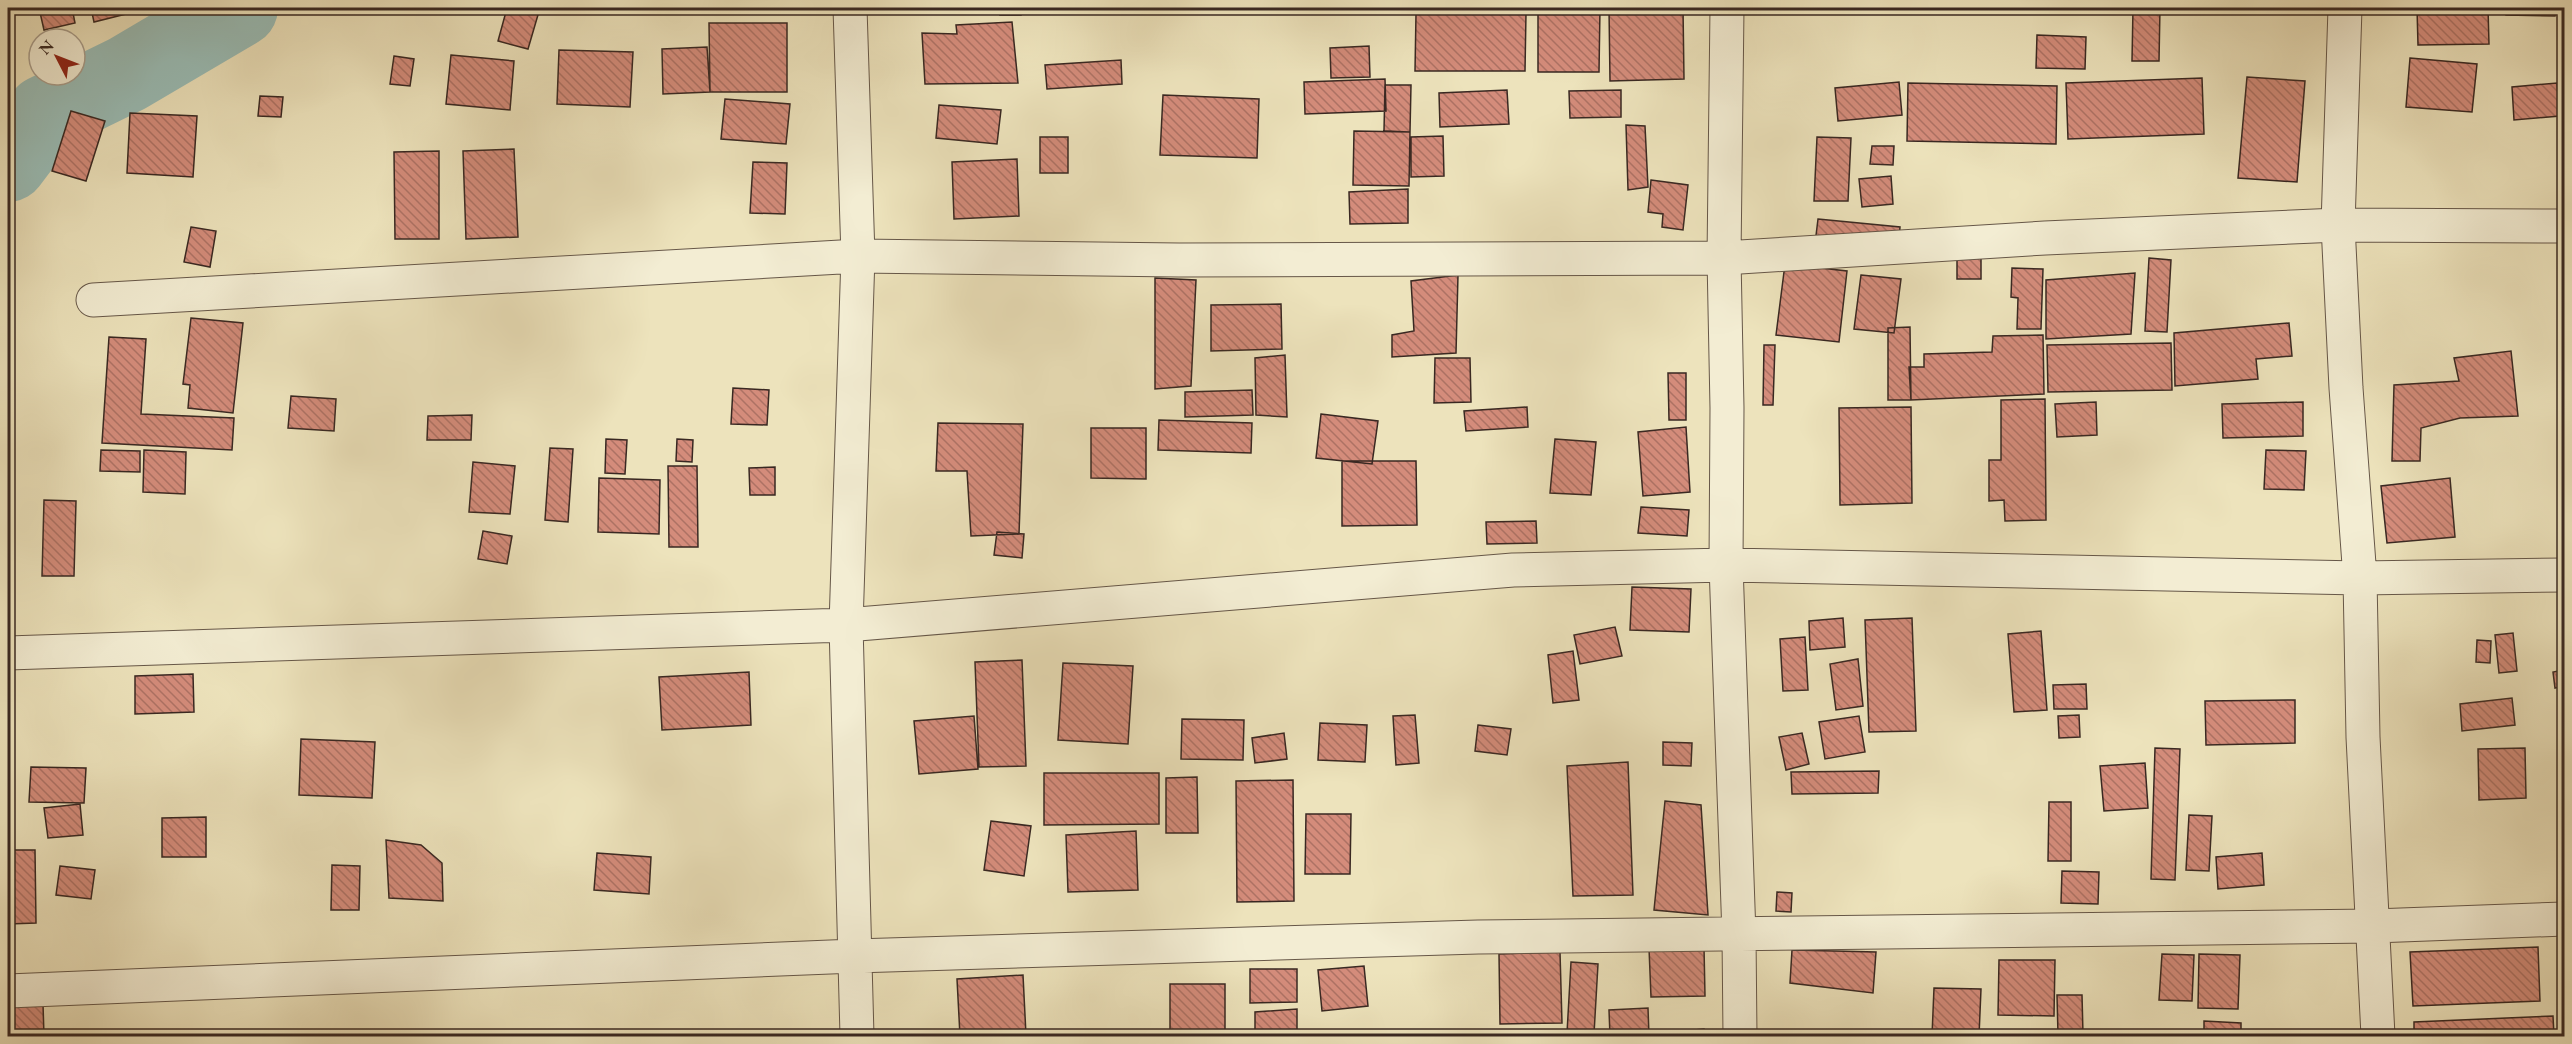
<svg xmlns="http://www.w3.org/2000/svg" width="2572" height="1044" viewBox="0 0 2572 1044" font-family="'EB Garamond',serif">
  <style>
    .lines { fill: none; stroke-linecap: round; stroke-linejoin: round }
    .river { stroke: #9abdb6; stroke-width: 78 }
    .building { fill: url(#building-back-hatch); stroke: #392822; stroke-width: 1.5 }
    .street-casing { stroke: #665748; stroke-width: 35 }
    .street { stroke: #f3edd3; stroke-width: 33 }
  </style>
  <defs>
    <pattern id="building-back-hatch" width="6" height="6" patternUnits="userSpaceOnUse" patternTransform="scale(1.5)"><rect width="6" height="6" fill="#d48c7b"/><path d="M-1 5l2 2M0 0l6 6M5-1l2 2" fill="none" stroke="#ad7264"/></pattern>
  </defs>
  <rect width="100%" height="100%" fill="#ede3bc"/>
  <filter id="stains"><feTurbulence type="fractalNoise" baseFrequency=".00333" numOctaves="4"/><feColorMatrix values="0 0 0 0 .2 0 0 0 0 .09 0 0 0 0 .02 0 0 0 .5 -.17"/></filter>
  <radialGradient id="worn" r=".72"><stop offset=".6" stop-color="#630" stop-opacity="0"/><stop offset="1" stop-color="#630" stop-opacity=".3"/></radialGradient>
  <g class="lines">
    <path class="river" d="M8,163l37,-49 82,-40 112,-66"/>
  </g>
  <path class="building" d="M39,8h33l3,15 -31,7z
    M91,8h59l-56,14z
    M507,8h33l-12,41 -30,-8z
    M1000,8h21v7h-21z
    M1345,8h21v4h-21z
    M1538,8h62l-1,64h-61z
    M1609,8h74l1,71 -74,2z
    M2133,8h27l-1,53h-27z
    M2417,8h71l1,36 -71,1z
    M2506,8h50l-1,8 -49,-1z
    M1526,13l-1,58h-110l1,-57z
    M1012,22l6,61 -93,1 -3,-51 35,1 -1,-9z
    M709,23h78v69h-77z
    M66,34l1,5h-26z
    M2037,35l49,2 -1,32 -49,-1z
    M1369,46l1,31 -39,1 -1,-30z
    M707,47l3,45 -47,2 -1,-45z
    M559,50l74,2 -3,55 -73,-3z
    M451,55l63,6 -4,49 -64,-6z
    M394,56l20,3 -4,27 -20,-2z
    M2410,58l67,6 -5,48 -66,-5z
    M1121,60l1,24 -75,5 -2,-24z
    M2247,77l58,4 -8,101 -59,-4z
    M2202,78l2,56 -136,5 -2,-56z
    M1385,79l1,32 -81,3 -1,-32z
    M1899,82l3,33 -64,6 -3,-33z
    M1908,83l149,3 -1,58 -149,-3z
    M2557,83l3,33 -46,4 -2,-33z
    M1385,85h26l-1,47 -26,-1z
    M1507,90l2,34 -69,3 -1,-34z
    M1621,90v27l-51,1 -1,-27z
    M1163,95l96,4 -2,59 -97,-3z
    M260,96l23,1 -2,20 -23,-1z
    M725,99l65,5 -4,40 -65,-5z
    M939,105l62,5 -4,34 -61,-6z
    M71,111l34,10 -19,60 -34,-10z
    M130,113l67,3 -4,61 -66,-4z
    M1626,125l19,1 3,61 -20,3z
    M1354,131l56,1 -1,54 -56,-1z
    M1443,136l1,40 -33,1v-40z
    M1040,137h28v36h-28z
    M1817,137l34,1 -3,63h-34z
    M1872,146h22l-1,19 -23,-1z
    M514,149l4,88 -52,2 -3,-88z
    M439,151v88h-44l-1,-87z
    M1017,159l2,57 -65,3 -2,-57z
    M753,162l34,1 -2,51 -35,-1z
    M1891,176l2,28 -31,3 -3,-28z
    M1651,180l37,5 -5,45 -21,-3 1,-13 -15,-2z
    M1408,189v34l-58,1 -1,-32z
    M1818,219l82,8 -3,34 -83,-9z
    M191,227l25,4 -6,36 -26,-5z
    M1957,257l24,1v21h-24z
    M2149,258l22,2 -4,72 -22,-1z
    M1785,264l62,7 -8,71 -63,-7z
    M2012,268l31,1 -2,60h-24l1,-31 -7,-1z
    M2135,273l-4,61 -85,5v-59z
    M1458,275l-2,78 -64,4v-22l22,-4 -3,-50z
    M1861,275l40,4 -7,54 -40,-4z
    M1155,278l41,2 -5,106 -36,3z
    M1281,304l1,45 -71,2v-46z
    M191,318l52,5 -10,90 -45,-5 2,-23 -7,-1z
    M2289,323l3,33 -36,3 2,20 -83,7 -1,-53z
    M1910,327l1,73h-23v-72z
    M2043,335l1,59 -133,6 -2,-33h15v-13l68,-2 1,-16z
    M109,337l37,2 -5,75 93,4 -2,32 -130,-7z
    M2171,343l1,47 -124,2 -1,-47z
    M1764,345h11l-2,60h-10z
    M2511,351l7,65 -58,2 -39,10 -1,33h-28l2,-76 65,-4 -5,-23z
    M1285,355l2,62 -31,-2 -1,-57z
    M1435,358h35l1,44 -37,1z
    M1668,373h18v47h-17z
    M733,388l36,2 -2,35 -36,-1z
    M1252,390l1,25 -68,2v-25z
    M291,396l45,3 -2,32 -46,-3z
    M2045,399l1,121 -41,1 -1,-21 -15,1v-41h12v-60z
    M2096,402l1,33 -40,2 -2,-33z
    M2303,402v34l-80,2 -1,-34z
    M1527,407l1,20 -62,4 -2,-20z
    M1911,407l1,96 -72,2 -1,-97z
    M1321,414l57,7 -6,43 -56,-6z
    M472,415l-1,25h-44l1,-24z
    M1159,420l93,3 -1,30 -93,-3z
    M938,423l85,1 -4,110 -48,2 -4,-65h-31z
    M1686,427l4,65 -47,4 -5,-64z
    M1091,428h55v51l-55,-1z
    M606,439l21,1 -2,34 -20,-1z
    M677,439l16,1 -1,22 -16,-1z
    M1555,439l41,3 -5,53 -41,-2z
    M550,448l23,1 -5,73 -23,-2z
    M101,450l39,1v21l-40,-1z
    M144,450l42,2 -1,42 -42,-2z
    M2266,450l40,1 -2,39 -40,-1z
    M1342,461h74l1,64 -75,1z
    M473,462l42,4 -5,48 -41,-2z
    M668,466h29l1,81h-29z
    M775,467v28h-25l-1,-27z
    M599,478l61,2 -1,54 -61,-2z
    M2450,478l5,59 -68,6 -6,-57z
    M44,500l32,1 -2,75h-32z
    M1641,507l48,3 -2,26 -49,-3z
    M1536,521l1,22 -50,1 -1,-22z
    M483,531l29,5 -5,28 -29,-5z
    M997,532l27,2 -2,24 -28,-3z
    M1632,587l59,2 -2,43 -59,-2z
    M1843,618l2,29 -35,3 -1,-29z
    M1912,618l4,113 -47,1 -4,-112z
    M1615,627l7,29 -42,8 -6,-29z
    M2041,631l6,79 -33,2 -6,-78z
    M2513,633l4,38 -18,2 -4,-38z
    M1805,637l3,53 -25,1 -3,-52z
    M2477,640l14,1 -1,22 -14,-1z
    M1573,651l6,49 -26,3 -5,-48z
    M1858,659l5,47 -27,4 -6,-46z
    M1022,660l4,106 -47,1 -4,-105z
    M1063,663l70,3 -5,78 -70,-4z
    M2564,670v16l-9,2 -2,-16z
    M749,672l2,53 -89,5 -3,-53z
    M193,674l1,38 -59,2v-38z
    M2086,684l1,25h-33l-1,-24z
    M2512,698l3,27 -53,6 -2,-27z
    M2295,700v43l-89,2 -1,-44z
    M2559,702h5v17h-2z
    M1415,715l4,48 -23,2 -3,-49z
    M2079,715l1,22 -21,1 -1,-22z
    M974,716l4,53 -59,5 -5,-53z
    M1859,716l6,36 -40,7 -6,-37z
    M1182,719l62,1 -1,40 -62,-1z
    M1320,723l47,2 -2,37 -47,-2z
    M1478,725l33,4 -4,26 -32,-4z
    M1284,733l3,26 -32,4 -3,-25z
    M1802,733l7,31 -23,6 -7,-33z
    M301,739l74,3 -3,56 -73,-3z
    M1663,742l29,1 -1,23 -28,-1z
    M2155,748l25,1 -5,131 -24,-1z
    M2525,748l1,50 -47,2 -1,-51z
    M1628,762l5,133 -60,1 -6,-130z
    M2145,763l3,45 -44,3 -4,-45z
    M31,767l55,1 -2,35 -55,-1z
    M1879,771l-1,22 -86,1 -1,-22z
    M1044,773h115v51l-115,1z
    M1197,777l1,56h-32v-55z
    M1293,780l1,121 -57,1 -1,-121z
    M1665,801l36,4 7,110 -54,-5z
    M2049,802h22v59h-23z
    M80,804l3,31 -35,3 -4,-30z
    M1306,814h45l-1,60h-45z
    M2189,815l23,1 -3,55 -23,-1z
    M206,817v40h-44v-39z
    M991,821l40,5 -7,50 -40,-6z
    M1136,831l2,59 -70,2 -2,-57z
    M386,840l35,5 21,18 1,38 -54,-3z
    M8,850h27l1,73 -28,1z
    M597,853l54,4 -2,37 -55,-4z
    M2262,853l2,32 -46,4 -2,-32z
    M332,865l28,1 -1,44h-28z
    M60,866l35,4 -4,29 -35,-4z
    M2062,871l37,1 -1,32 -37,-1z
    M1777,892l15,1 -1,19 -15,-1z
    M1704,947l1,49 -54,1 -2,-49z
    M2538,947l2,54 -127,5 -3,-54z
    M1792,950l84,2 -3,41 -83,-10z
    M1560,952l2,71 -62,1 -1,-70z
    M2162,954l32,1 -2,46 -33,-1z
    M2199,954l41,1 -2,54 -40,-1z
    M1999,960h56l-1,56 -56,-1z
    M1571,962l27,2 -4,70 -27,-1z
    M1364,966l4,40 -46,5 -4,-41z
    M1250,969h47v33l-47,1z
    M1023,975l3,60 -66,1 -3,-57z
    M1170,984h55v52h-55z
    M1934,988l47,1 -2,47h-47z
    M2057,995h25l1,39 -25,1z
    M43,1004l1,32h-36v-31z
    M1648,1008l1,28h-39l-1,-26z
    M1297,1009v27h-42v-24z
    M2553,1016l1,20h-140v-14z
    M2204,1021l37,2v13h-37z
    M1704,1029l1,7h-55v-2z
    M2043,1031l1,5h-55v-2z"/>
  <g class="lines">
    <g class="street-casing">
      <path id="street" d="M850,8l8,248 -12,369 11,411
        M1727,8l-3,250 3,150 -1,157 13,370 1,101
        M2345,8l-7,217 8,163 14,190 3,159 15,299
        M93,300l765,-44 321,4 545,-2 321,-20 293,-13 226,1
        M8,653l838,-28 667,-55 213,-5 634,13 204,-3
        M8,991l847,-35 623,-19 896,-11 190,-7"/>
    </g>
    <use href="#street" class="street"/>
  </g>
  <rect width="2572" height="1044" fill="none" stroke="#ede3bc" stroke-width="30"/>
  <rect x="9" y="9" width="2554" height="1026" fill="none" stroke="#392822" stroke-width="3"/>
  <rect x="15" y="15" width="2542" height="1014" fill="none" stroke="#392822" stroke-width="1.5"/>
  <g transform="translate(57 57) rotate(312)"><circle r="28" fill="#f3edd3" stroke="#a99e8c" stroke-width="1.5"/>
  <path d="M0-4.5L10 22L0 15L-10 22Z" fill="#8f2418"/>
  <text y="-9" font-size="16" font-weight="bold" text-anchor="middle" fill="#392822">N</text>
  </g>
  <rect width="100%" height="100%" filter="url(#stains)"/>
  <rect width="100%" height="100%" fill="url(#worn)"/>
</svg>
